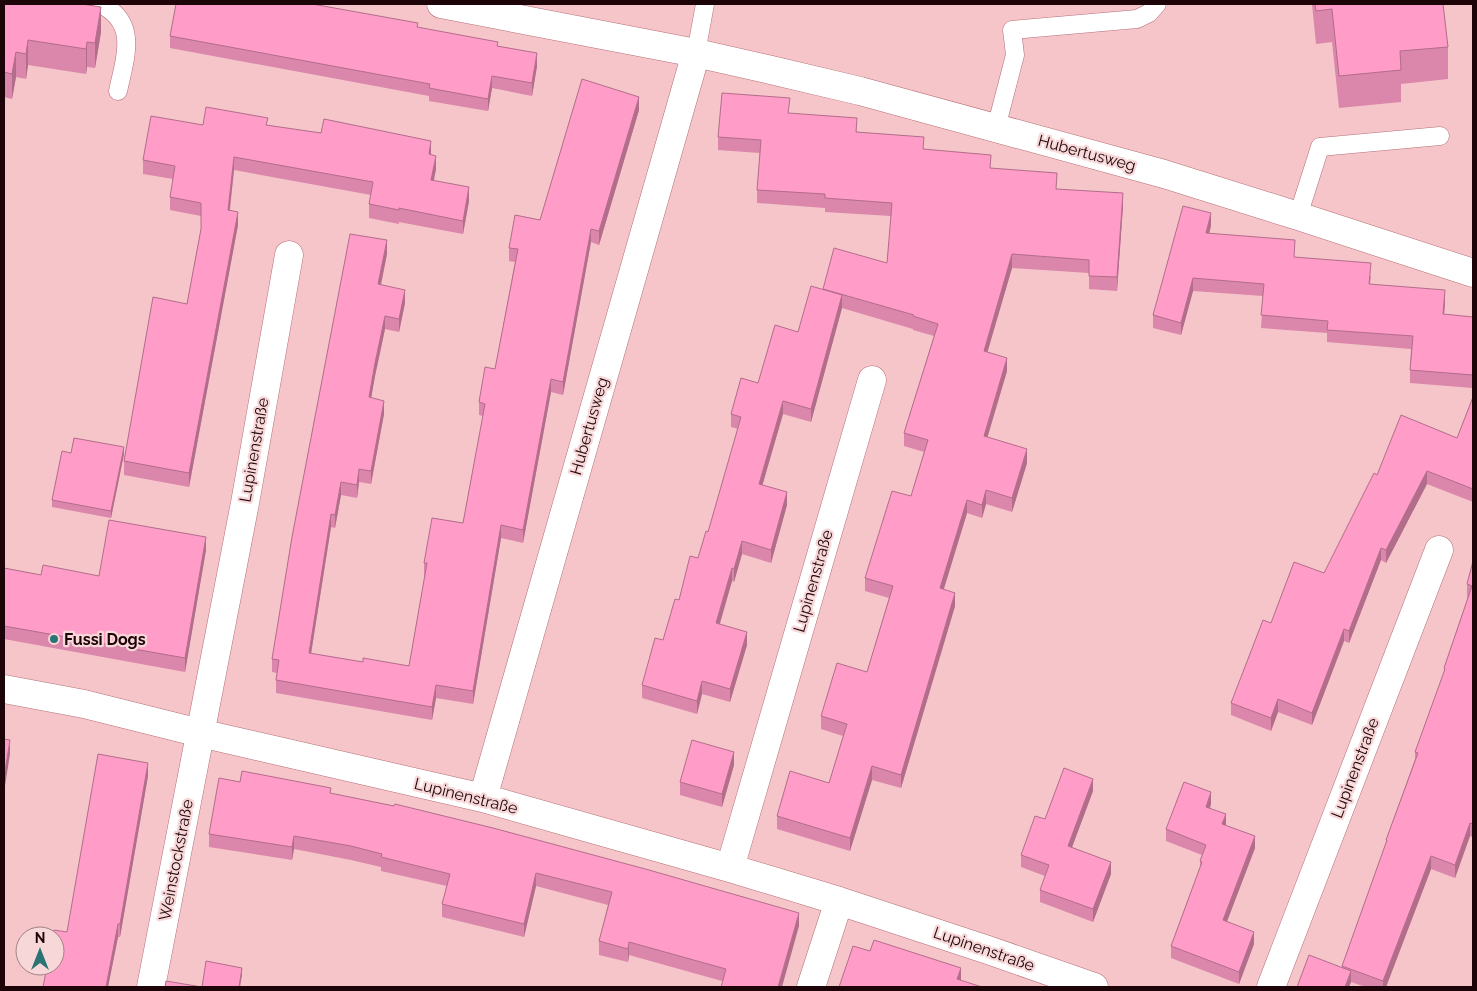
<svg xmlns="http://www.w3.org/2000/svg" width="1477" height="991" viewBox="0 0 1477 991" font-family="Raleway,sans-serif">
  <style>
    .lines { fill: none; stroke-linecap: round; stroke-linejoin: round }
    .lane-casing { stroke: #b66f76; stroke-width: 19 }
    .street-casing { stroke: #b66f76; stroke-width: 29 }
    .lane { stroke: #fff; stroke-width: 18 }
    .street { stroke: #fff; stroke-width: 28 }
    .wall { fill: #db86ab }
    .shaded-wall { fill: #b26d8b }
    .building { fill: #ff9cc7; stroke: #b26d8b }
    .poi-dot { fill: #2a7473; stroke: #f8d7d9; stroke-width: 2 }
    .labels { text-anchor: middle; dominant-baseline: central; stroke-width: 4.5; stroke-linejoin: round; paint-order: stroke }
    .street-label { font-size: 16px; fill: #1d0408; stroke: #f8d7d9 }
    .poi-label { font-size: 16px; font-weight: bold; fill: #1d0408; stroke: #f8d7d9; text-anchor: start }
  </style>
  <rect width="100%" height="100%" fill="#f5c5c9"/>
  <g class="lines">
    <g class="lane-casing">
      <path id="lane" d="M100,4c39,18 25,54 18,87
        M696,53l9,-49
        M996,128l19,-73 -3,-25 125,-11 12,-6 8,-9
        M1298,216l22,-69 120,-11"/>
    </g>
    <g class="street-casing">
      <path id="street" d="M441,4l255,49 75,17 89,21 304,83 134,42 175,57
        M4,689l80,15 116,29 283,65 247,70 109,33 149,49 106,37
        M483,798l213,-745
        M730,868l142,-488
        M151,987l94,-484 44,-248
        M811,987l28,-86
        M1271,987l168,-437"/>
    </g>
    <use href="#lane" class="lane"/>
    <use href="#street" class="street"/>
  </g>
  <path class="wall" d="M4,4l97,28 -6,36 -8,-1 -1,7 -58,-9 -2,14 -10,-2 -4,22 -8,-2z
    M1312,4h131l5,43v32l-47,5v18l-62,6 -7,-66 -16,2z
    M418,28l80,18 39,20 -5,30 -40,-8 -4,23 -59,-10v-5l-259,-48v-12z
    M639,110l-40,135 -8,-3 -28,153 -12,-3 -28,151 -22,-5 -28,166 -37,-6 -4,22 -156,-27v-13l1,-7 -5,-1v-13l115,-405 -6,31 24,18 -6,29 -14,-3 -10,47 -4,22 13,16 -13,70 -12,-2 -2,16 -16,-3 -6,33 -4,-1 -20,127 52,8 46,4 16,-90h-1v-13l39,-40 20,-107 -4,-1v-13l16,-33 20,-107 -6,-1v-13l31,-28z
    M789,113l202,55 66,21 66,17 -6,85 -28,-2v-16l-77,-5 -25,84 20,19 -20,66 40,26 -15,49 -26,-8 -4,14 -15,-5 -23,76 11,17 -54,182 -29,-8 -22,71 -73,-22v-13l52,-33 14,-47 -22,-7v-13l46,-44 22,-74 -24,-7v-13l46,-82 13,-44 -20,-6v-13l30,-97 -21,-6v-1l-71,-21 -31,114 -28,-8 -21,71 25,20 -16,58 -29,-9 -8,28 -2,-1 -12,43 27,21 -17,57 -28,-8 -5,20 -55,-16v-13l21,-45 16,-40 19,-42 10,-26 30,-103 -7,-2v-13l27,-31 40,-51 25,-42 64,-27 4,-47 -66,-4v-4l-68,-5v-13l3,-37 -42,-3v-13z
    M203,125h65l163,30 5,14 -2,11 35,21 -6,33 -64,-12v2l-30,-6v-14l2,-9 -137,-25 -4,40 8,15 -49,262 -65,-12v-14l63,-157 14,-75v-13l-31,-6v-13l3,-18 -30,-5v-14z
    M1211,226l-2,7 86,24 76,19 -1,8 75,19 -1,11 29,3v71l-63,-5v-13l1,-21 -84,-7v-9l-66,-5 2,-32 -70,-5 -12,44 -28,-7v-13z
    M1473,397v105l-46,-18 -41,79 -5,-3 -32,83 -5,-2 -32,84 -34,-13 -7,19 -40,-16v-12l40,-80 53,-50 53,-98 80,-37z
    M71,453l53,1 -13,64 -59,-11v-7z
    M206,550l-21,122 -181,-33v-71l37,7 58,1z
    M1473,561v276l-3,-1 -15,42 -24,-9 -45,118h-20l-15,-5 -2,5h-52l45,-20 44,-123v-4l29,-81v-7l29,-78v-6l24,-71h-1v-13z
    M734,765l-12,42 -42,-12v-13z
    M148,776l-28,161h-2l-10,50h-65l24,-55z
    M1093,791l-21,56 39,27 -18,48 -53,-20v-12l5,-14 -24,-9v-12l24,-36z
    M331,794l468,132 -77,55 -93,-26 -1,7 -29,-7v-14l9,-36 -72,-19 -12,51 -82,-20v-13l5,-18 -66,-15v-4l-30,-7 -57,-11 -2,11 -83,-13v-13z
    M1211,804l-1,5 16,17 29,22 -28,73 27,23 -15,40 -68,-26v-12l29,-79v-6l2,-6 -36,-14v-12z"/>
  <path class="shaded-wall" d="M101,7v25l-6,36v-25z
    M28,40v25l-2,14v-25z
    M87,42v25l-1,7v-25z
    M16,52v25l-4,22v-25z
    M537,53v13l-5,30v-13z
    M492,76v12l-4,23v-12z
    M639,97v13l-40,135v-14z
    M431,141v13l-2,13v-13z
    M436,156v13l-5,24v-13z
    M234,157v13l-6,53v-13z
    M469,187v14l-6,33v-13z
    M1123,193v13l-6,85v-14z
    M238,212v13l-49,262v-14z
    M1211,213v13l-5,19v-12z
    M591,229v13l-28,153v-13z
    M387,240v14l-9,44v-14z
    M1012,254v14l-28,96v-13z
    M1193,278v13l-12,44v-12z
    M405,290v13l-6,29v-13z
    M1445,290v13l-2,24v-13z
    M842,295v13l-31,114v-13z
    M385,316v13l-10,47 -6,34v-13l6,-34z
    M1007,358v13l-23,78v-13z
    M551,379v13l-28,151v-13z
    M384,401v13l-13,70v-13z
    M783,401v13l-24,83v-13z
    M124,447v7l-13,64v-7z
    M1027,449v14l-15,49v-14z
    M359,469v13l-2,16v-13z
    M1427,471v13l-41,79v-13z
    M341,482v13l-6,33v-13z
    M986,490v14l-4,14v-13z
    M787,492v13l-16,58v-13z
    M967,500v13l-27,88v-13z
    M331,514v13l-22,139v-13z
    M501,525v13l-28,166v-13z
    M206,537v13l-21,122v-14z
    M742,541v13l-8,28v-13z
    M1381,548v12l-32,83v-12z
    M732,568v13l-16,55v-13z
    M955,593v13l-54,182v-13z
    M1344,629v12l-32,84v-12z
    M747,632v13l-17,57v-13z
    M702,681v13l-5,20v-13z
    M436,685v13l-4,22v-13z
    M1278,699v13l-7,19v-13z
    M10,740v14l-6,38v-14z
    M734,752v13l-12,42v-13z
    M148,763v13l-28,161v-13z
    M872,766v14l-22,71v-13z
    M1093,779v12l-25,67v-12z
    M1211,792v12l-5,15v-12z
    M1226,814v12l-4,-2z
    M1470,823v13l-15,42v-13z
    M294,836v13l-2,11v-13z
    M1255,836v12l-32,84v-12z
    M1431,856v13l-45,118h-3v-6z
    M1111,862v12l-18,48v-13z
    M536,873v13l-12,51v-13z
    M799,913v13l-17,61h-4z
    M118,924v13l-10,50h-2z
    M1254,932v12l-15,40v-12z
    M629,942v13l-1,7v-13z
    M242,968v7l-2,12h-1z
    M961,968v13l-4,-2z
    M1351,971v11l-2,5h-4z"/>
  <path class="building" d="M4,4h78l19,3 -6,36 -8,-1 -1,7 -58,-9 -2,14 -10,-2 -4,22 -8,-2z
    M176,4h136l106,19 -1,4 81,15 -1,4 40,7 -5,30 -40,-7 -4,23 -59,-11 1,-4 -260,-48z
    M1315,4h128l5,43 -48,4 1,19 -62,6 -7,-67 -16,2z
    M582,79l57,18 -40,134 -8,-2 -28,153 -12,-3 -28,151 -22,-5 -28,166 -37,-6 -4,22 -156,-27 3,-20 -7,-1 20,-122 58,-303 37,6 -9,44 27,6 -6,29 -14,-3 -10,47 -6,34 15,4 -13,70 -12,-2 -2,16 -16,-3 -6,33 -4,-1 -22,139 54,9v-4l46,8 18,-103h-3l8,-45 31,5 22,-119 -6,-2 6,-35 10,2 23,-120 -9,-1 6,-33 25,5z
    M722,93l68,5 -2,15 69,5 -1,14 68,5 -1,12 68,6 -1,13 67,5 -1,16 67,4 -6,84 -28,-1v-16l-77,-6 -28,97 23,7 -23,78 43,13 -15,49 -26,-8 -4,15 -15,-5 -27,88 15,5 -54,182 -29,-9 -22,72 -73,-22 13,-45 39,12 18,-59 -26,-8 16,-53 30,9 26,-86 -28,-8 27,-87 19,5 17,-56 -24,-7 34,-109 -25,-8 1,-1 -91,-26 11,-41 53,15 5,-60 -67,-5v-4l-68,-4 4,-50 -43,-3z
    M206,107l62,11 -2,7 55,8 3,-14 107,22 -2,13 7,2 -5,24 38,7 -6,34 -64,-13v2l-30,-6 4,-22 -139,-25 -6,53 10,2 -49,261 -65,-12 29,-164 34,7 14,-75v-26l-31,-6 5,-31 -32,-6 8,-44 52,9z
    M1183,206l28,7 -5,20 89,7 -1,17 77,6 -2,21 76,6 -2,24 30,3v58l-63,-5 3,-34 -86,-6 1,-9 -67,-6 3,-31 -71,-6 -12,45 -28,-8z
    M811,286l31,9 -31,114 -28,-8 -24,83 28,8 -16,58 -29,-9 -8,28 -2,-1 -16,55 31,9 -17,57 -28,-8 -5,20 -55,-16 13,-47 8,2 12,-41 4,1 11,-44 8,2 8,-27 2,1 33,-115 -10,-3 10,-36 17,5 17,-58 23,7z
    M1473,397v92l-46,-18 -41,79 -5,-2 -32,83 -5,-2 -32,84 -34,-14 -7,19 -40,-15 32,-83 8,3 23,-61 30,11 50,-100 3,2 24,-60 56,23z
    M74,438l50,9 -13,64 -59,-11 10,-49 9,2z
    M109,520l97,17 -21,121 -181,-32v-58l37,7 2,-10 56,11z
    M1473,561v263l-3,-1 -15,42 -24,-9 -48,125 -41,-15 45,-126h-1l32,-87 -3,-1 30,-83 -1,-1 28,-82 -5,-2z
    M4,739l6,1 -6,38z
    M692,740l42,12 -12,42 -42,-12z
    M98,754l50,9 -28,161h-2l-12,63h-63l4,-21h8v-30h-2l1,-6 13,2z
    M1064,768l29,11 -25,67 43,16 -18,47 -53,-19 9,-25 -28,-10 14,-39 10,3z
    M242,771l89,17 -1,5 64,13 1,-2 98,24 156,42 150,43 -21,74h-57l5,-18 -97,-27 -1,7 -29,-8 13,-49 -76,-19 -12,51 -82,-20 8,-30 -69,-17 1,-3 -31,-8 -57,-10 -2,11 -83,-13 10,-56 21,4z
    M1184,782l27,10 -5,15 20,7 -4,10 33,12 -32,84 31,12 -15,40 -68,-26 31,-84 -2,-1 6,-16 -40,-16z
    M874,940l87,28 -4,11 25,8h-143l14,-41 17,5z
    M1309,955l42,16 -6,16h-48z
    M206,961l36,7 -3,19h-37z
    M166,981l36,6h-37z"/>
  <circle class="poi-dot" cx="54" cy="639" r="5"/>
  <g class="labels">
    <g class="street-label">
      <text transform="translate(1087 153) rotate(15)">Hubertusweg</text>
      <text transform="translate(589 426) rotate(-74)">Hubertusweg</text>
      <text transform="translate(254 450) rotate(-80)">Lupinenstraße</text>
      <text transform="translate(813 581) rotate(-74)">Lupinenstraße</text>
      <text transform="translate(1355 768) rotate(-69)">Lupinenstraße</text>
      <text transform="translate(466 796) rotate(14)">Lupinenstraße</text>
      <text transform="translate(176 860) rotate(-79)">Weinstockstraße</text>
      <text transform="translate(984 949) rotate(19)">Lupinenstraße</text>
    </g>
    <g class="poi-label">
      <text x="64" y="639">Fussi Dogs</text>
    </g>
  </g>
  <rect width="1477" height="991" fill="none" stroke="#1d0408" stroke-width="10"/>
  <g transform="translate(40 951)"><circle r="24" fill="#f8d7d9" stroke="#a08385"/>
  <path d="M0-4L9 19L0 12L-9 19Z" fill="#2a7473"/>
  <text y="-8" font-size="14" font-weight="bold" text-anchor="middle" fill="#1d0408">N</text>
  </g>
</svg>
